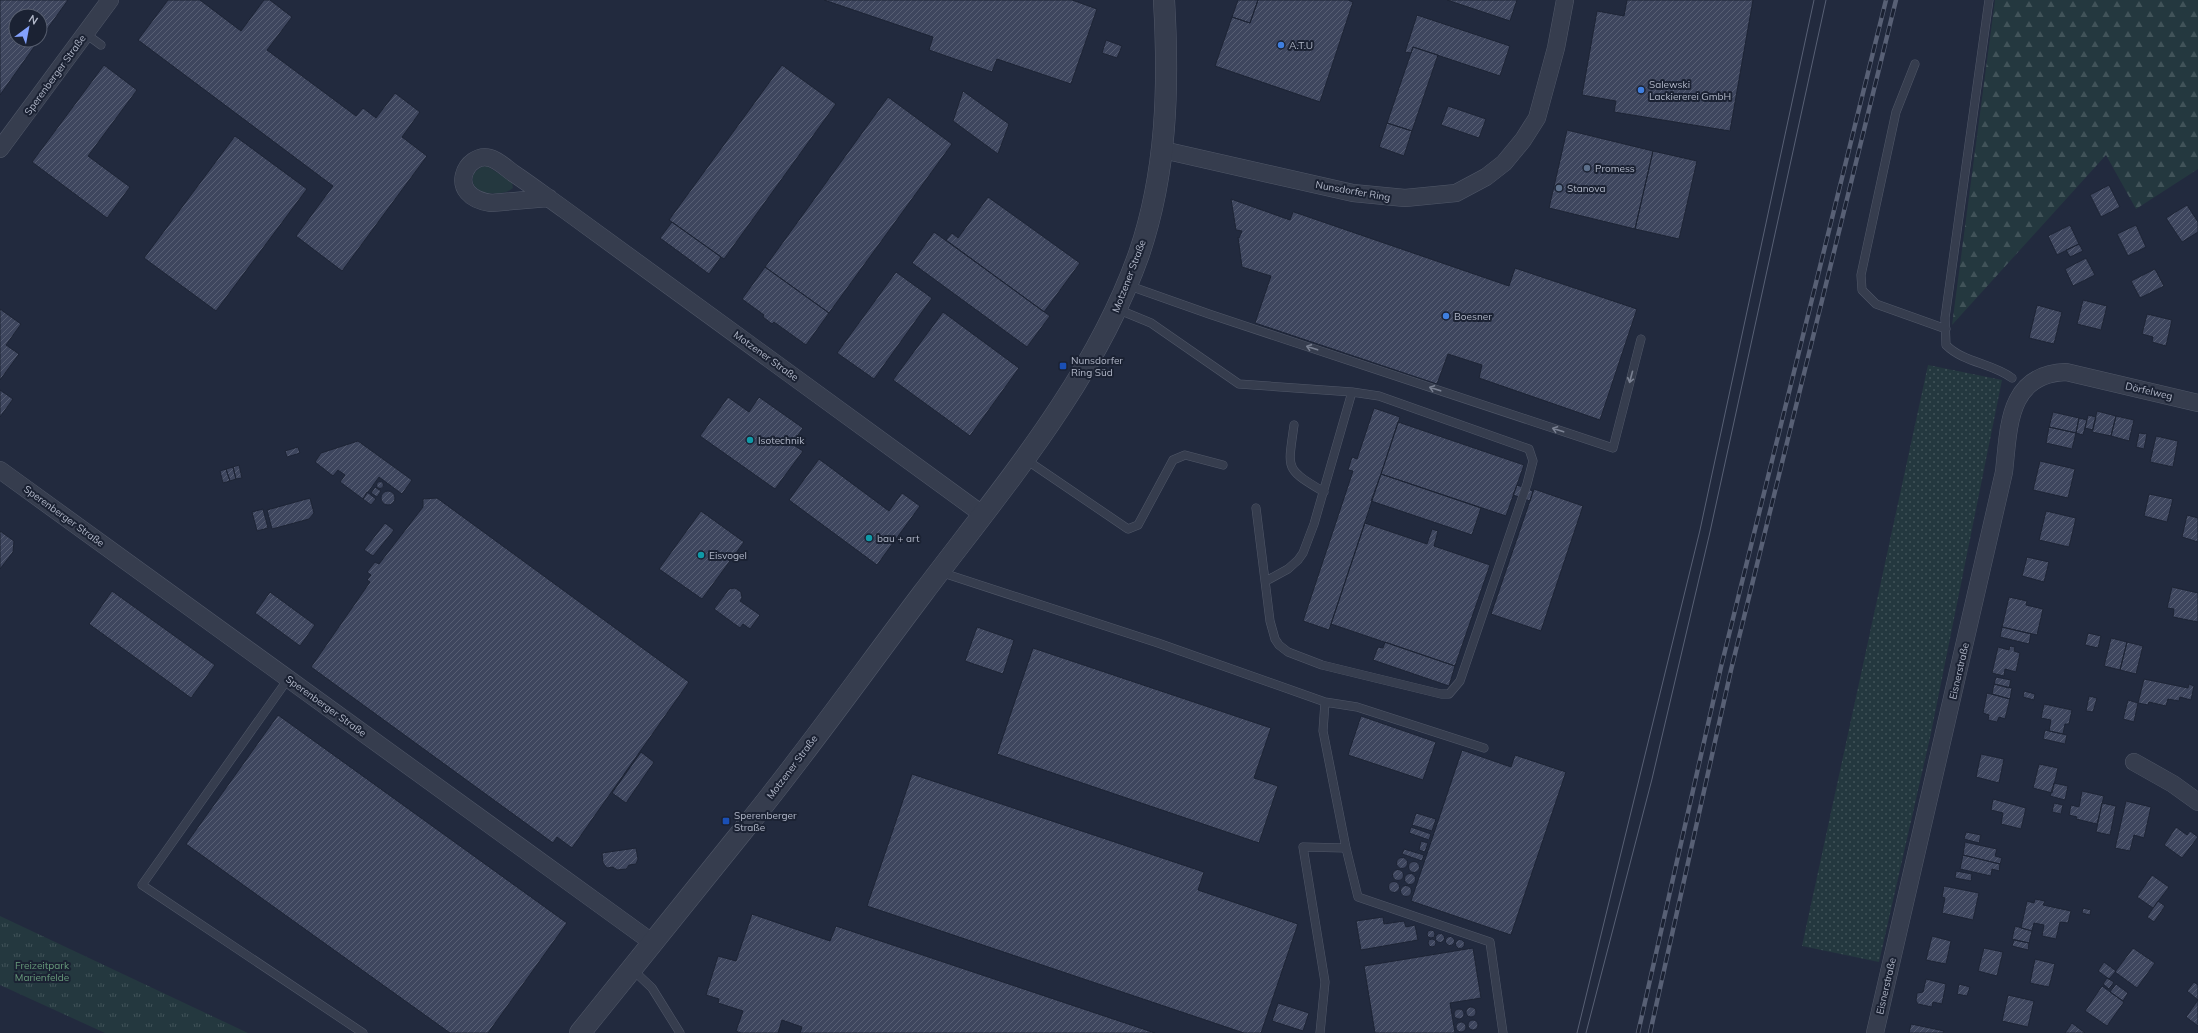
<svg xmlns="http://www.w3.org/2000/svg" width="2198" height="1033" viewBox="0 0 2198 1033" font-family="Mulish,sans-serif">
  <style>
    .grass { fill: #24383f }
    .forest { fill: url(#forest-firs) }
    .park { fill: url(#park-tufts) }
    .garden { fill: url(#garden-dots) }
    .building { fill: url(#building-hatch); stroke: #1d2435 }
    .lines { fill: none; stroke-linecap: round; stroke-linejoin: round }
    .service-casing { stroke: #515869; stroke-width: 9 }
    .minor-casing { stroke: #515869; stroke-width: 18 }
    .tertiary-casing { stroke: #515869; stroke-width: 22 }
    .service { stroke: #363d4e; stroke-width: 8 }
    .minor { stroke: #363d4e; stroke-width: 17 }
    .tertiary { stroke: #363d4e; stroke-width: 21 }
    .tram { stroke: #586075; stroke-width: 1 }
    .rail-casing { stroke: #586075; stroke-width: 4.5 }
    .rail { stroke: #1b2233; stroke-width: 3; stroke-dasharray: 9; stroke-linecap: butt }
    .oneway { stroke: #7a8192 }
    .shop-dot { fill: #3f7fe0; stroke: #1b2233; stroke-width: 1.5 }
    .service-dot { fill: #5c6f8a; stroke: #1b2233; stroke-width: 1.5 }
    .transit-dot { fill: #1a4fb4; stroke: #1b2233; stroke-width: 1.5 }
    .culture-dot { fill: #0f9aa8; stroke: #1b2233; stroke-width: 1.5 }
    .labels { text-anchor: middle; dominant-baseline: central; stroke-width: 4; stroke-linejoin: round; paint-order: stroke }
    .poi-label { font-size: 10px; fill: #b2b8c9; stroke: #1b2233; text-anchor: start }
    .street-label { font-size: 10px; fill: #b2b8c9; stroke: #1b2233 }
    .park-label { font-size: 10px; fill: #689b7b; stroke: #1b2233 }
  </style>
  <defs>
    <pattern id="forest-firs" width="22" height="20" patternUnits="userSpaceOnUse"><rect width="22" height="20" fill="#24383f"/><path d="M5 1l3.5 6h-7zM16 11l3.5 6h-7z" fill="#415359"/></pattern>
    <pattern id="park-tufts" width="24" height="20" patternUnits="userSpaceOnUse"><rect width="24" height="20" fill="#24383f"/><path d="M3 7l-1-3M5 7V3M7 7l1-3M15 17l-1-3M17 17v-4M19 17l1-3" fill="none" stroke="#415359"/></pattern>
    <pattern id="garden-dots" width="8" height="8" patternUnits="userSpaceOnUse"><rect width="8" height="8" fill="#24383f"/><path d="M2 2h.1M6 6h.1" fill="none" stroke="#415359" stroke-width="1.8" stroke-linecap="round"/></pattern>
    <pattern id="building-hatch" width="6" height="6" patternUnits="userSpaceOnUse"><rect width="6" height="6" fill="#3e465e"/><path d="M-1 1l2-2M0 6l6-6M5 7l2-2" fill="none" stroke="#585f74"/></pattern>
  </defs>
  <rect width="100%" height="100%" fill="#222a3e"/>
  <path class="grass" d="M487,166l25,16 1,6c-9,9 -48,9 -39,-15l7,-6z"/>
  <path class="forest" d="M1995,0h203v169l-62,40 -30,-54 -154,170z"/>
  <path class="park" d="M0,916l248,117h-143l-105,-48z"/>
  <path class="garden" d="M1928,365l74,15 -71,353 -52,229 -77,-16z"/>
  <path class="building" d="M0,0h68l-28,39v-23h-24v24h23l-39,55z
    M168,0h32l41,31 23,-31h6l22,17 -25,33 89,66 7,-8 13,10 19,-25 25,19 -18,25 25,19 -85,115 -46,-35 37,-50 -195,-146z
    M824,0h248l25,9 -26,75 -74,-25 -5,13 -63,-22 4,-13z
    M1238,0h20l-8,23 -18,-6z
    M1258,0h90l5,2 -33,100 -105,-36 17,-49 18,6z
    M1447,0h70l-7,21z
    M1627,0h126l-23,131 -116,-19 2,-11 -34,-6 15,-84 27,5z
    M1417,15l93,31 -10,30 -87,-29 -2,6 -6,-1z
    M1106,40l16,6 -5,12 -15,-5z
    M1413,47l25,8 -26,76 -25,-8z
    M104,65l33,25 -49,66 42,31 -23,31 -75,-56z
    M782,65l54,39 -112,155 -55,-39z
    M963,91l46,33 -11,30 -45,-33z
    M888,97l64,47 -123,169 -64,-46z
    M1448,106l38,13 -7,19 -38,-13z
    M1387,123l25,8 -8,25 -25,-9z
    M1567,130l86,21 -18,78 -86,-21z
    M235,136l72,53 -91,122 -72,-53z
    M1653,151l44,10 -18,78 -44,-10z
    M2109,185l11,22 -19,10 -11,-22z
    M988,197l92,66 -36,49 -98,-72 6,-7 6,5z
    M1231,199l59,21 3,-8h1l215,74 6,-18 122,41 -37,111 -121,-42 3,-13 -34,-11 -11,30 -182,-61 16,-47 -29,-9 -4,-30 1,1 3,-7 -6,-1z
    M2187,205l11,17v10l-16,10 -16,-24z
    M672,222l49,35 -12,17 -49,-36z
    M2070,225l9,19 -22,11 -9,-19z
    M2136,225l10,22 -18,9 -11,-22z
    M934,232l116,84 -23,31 -115,-84z
    M2079,244l4,7 -13,6 -4,-7z
    M2086,258l9,17 -22,11 -8,-17z
    M765,267l64,46 -23,32 -32,-23 -2,2 -9,-7 1,-2 -22,-16z
    M2155,269l9,17 -24,12 -9,-17z
    M896,272l36,26 -58,81 -37,-26z
    M2083,300l24,6 -6,24 -24,-6z
    M2037,305l25,7 -8,32 -25,-6z
    M0,309l21,15 -15,21 13,9 -19,26z
    M943,312l76,56 -49,68 -77,-56z
    M2147,314l25,6 -6,26 -14,-4 1,-5 -11,-3z
    M0,390l13,9 -13,18z
    M728,397l21,15 10,-15 44,31 -11,16 11,7 -28,38 -75,-53z
    M1374,408l26,9 -71,213 -26,-9 50,-150 -5,-1 4,-13 5,2z
    M2097,411l19,5 -5,20 -19,-4z
    M2053,412l26,6 -3,15 -27,-6z
    M2088,415l8,2 -3,13 -8,-2z
    M2116,416l18,4 -5,21 -18,-5z
    M2079,418l8,2 -4,15 -7,-2z
    M1398,422l126,43 -18,51 -125,-42z
    M2049,427l27,6 -4,16 -26,-6z
    M2139,433l8,1 -3,15 -8,-2z
    M2156,436l22,5 -5,26 -23,-5z
    M358,441l54,39 -10,14 -23,-17 -16,22 -23,-17 5,-7 -7,-5 -5,6 -18,-14 6,-9z
    M298,447l2,6 -13,4 -2,-6z
    M819,459l70,52 13,-18 18,13 -43,59 -88,-65z
    M2040,461l35,8 -7,29 -35,-8z
    M239,465l3,13 -6,1 -3,-12z
    M233,467l3,12 -6,2 -4,-12z
    M226,469l4,12 -7,2 -3,-12z
    M1381,474l100,34 -9,27 -101,-34z
    M376.5 485a3.5 3.5 0 1 1 7 0a3.5 3.5 0 1 1-7 0Z
    M1517,485l16,6 -3,10 -17,-6z
    M375,487l6,4 -4,6 -6,-4z
    M1534,489l49,17 -42,125 -50,-17z
    M381 498a7 7 0 1 1 14 0a7 7 0 1 1-14 0Z
    M367,492l9,7 -5,6 -8,-6z
    M2149,494l24,5 -6,23 -23,-6z
    M310,498l4,15 -5,6 -37,10 -5,-19z
    M437,498l252,184 -117,166 -15,-11 -4,6 -242,-176 59,-85 -3,-2 4,-5 -4,-3 8,-10 4,2 44,-57v-8z
    M263,509l5,19 -11,3 -5,-19z
    M701,511l43,31 -42,57 -43,-30z
    M2046,511l30,7 -7,29 -30,-7z
    M2187,515l11,3v24l-16,-5z
    M385,523l9,7 -21,26 -9,-6z
    M1365,523l62,21 5,-15 6,2 -4,15 56,19 -35,101 -124,-42z
    M0,531l14,10 -1,11 -13,17z
    M2027,557l22,5 -5,20 -22,-6z
    M2172,587l26,6v29l-25,-5 1,-8 -7,-1z
    M735,588l6,4 1,6 -2,3 20,14 -10,14 -7,-5 -3,4 -26,-19 15,-20z
    M112,591l103,74 -24,33 -102,-74z
    M270,592l45,33 -15,21 -45,-33z
    M2009,597l18,4 -1,4 17,4 -6,26 -35,-8z
    M977,627l37,13 -11,34 -38,-13z
    M2002,627l29,7 -2,10 -29,-7z
    M2088,633l13,3 -3,12 -13,-3z
    M2111,638l16,4 -7,28 -16,-4z
    M1385,642l70,24 -6,20 -76,-26 5,-13 5,1z
    M2127,642l16,4 -7,28 -16,-4z
    M2010,646l5,1 -1,4 6,2 -4,19 -11,-3 -1,7 -12,-3 6,-26 11,3z
    M1033,648l238,80 -17,50 24,8 -19,57 -262,-89z
    M1996,677l15,3 -2,8 -15,-4z
    M2144,679l44,9 1,-4 5,2 -3,14 -11,-3 -1,4 -11,-2 -2,7 -17,-4 -1,3 -10,-2z
    M1994,684l18,4 -2,11 -18,-5z
    M2024,691l11,3 -1,6 -11,-3z
    M1987,693l23,6 -5,20 -6,-2 -2,5 -9,-2 1,-5 -6,-2z
    M2089,696l8,2 -4,14 -7,-1z
    M2128,700l10,3 -4,19 -11,-3z
    M2044,704l28,6 -3,14h-4l-2,10 -14,-3 2,-11 -10,-2z
    M278,715l289,208 -79,110h-38l-264,-189z
    M1361,716l75,26 -13,38 -75,-25z
    M2045,730l22,5 -2,9 -22,-5z
    M1462,750l49,17 4,-12 51,17 -55,163 -100,-34z
    M641,752l13,10 -28,41 -14,-10z
    M1981,754l23,5 -5,24 -23,-6z
    M2039,764l19,4 -6,25 -19,-5z
    M912,774l292,98 -6,18 100,34 -37,109h-17l-377,-127z
    M2054,783l14,3 -3,14 -15,-4z
    M2082,791l22,5 -7,28 -21,-5 1,-2 -8,-2 2,-10 8,2z
    M1993,799l33,9 -5,21 -20,-5 2,-11 -12,-3z
    M2126,801l25,6 -7,31 -10,-3 -4,16 -15,-3z
    M2054,803l9,2 -2,9 -9,-2z
    M2102,803l14,3 -6,29 -14,-3z
    M1416,813l20,6 -4,12 -20,-6z
    M1411,827l20,7 -2,6 -20,-7z
    M2176,827l11,8 3,-4 8,6 -16,21 -18,-13z
    M1966,832l15,3 -2,8 -15,-4z
    M1421,841l7,2 -3,9 -6,-2z
    M1965,842l32,7 -2,7 7,2 -2,6 -37,-9z
    M636,848l2,11 -2,5 -7,1 -3,4 -9,1 -4,-3 -6,1 -4,-5 -1,-10z
    M1404,849l20,6 -2,6 -20,-7z
    M1963,855l37,9 -1,7 -7,-2 -1,7 -31,-7z
    M1396.5 863a5.5 5.5 0 1 1 11 0a5.5 5.5 0 1 1-11 0Z
    M1408.5 867a5.5 5.5 0 1 1 11 0a5.5 5.5 0 1 1-11 0Z
    M1392.5 875a5.5 5.5 0 1 1 11 0a5.5 5.5 0 1 1-11 0Z
    M1956,871l16,3 -1,7 -16,-3z
    M1404.5 879a5.5 5.5 0 1 1 11 0a5.5 5.5 0 1 1-11 0Z
    M2152,875l17,12 -16,21 -16,-11z
    M1388.5 887a5.5 5.5 0 1 1 11 0a5.5 5.5 0 1 1-11 0Z
    M1400.5 891a5.5 5.5 0 1 1 11 0a5.5 5.5 0 1 1-11 0Z
    M1944,886l35,7 -6,27 -31,-7 3,-15 -3,-1z
    M2035,899l10,2 -2,4 28,6 -3,12 -8,-1 -4,17 -14,-3 2,-11 -10,-2 -2,8 -11,-3 6,-27 7,2z
    M2158,901l7,5 -11,16 -7,-5z
    M2083,908l8,2 -1,5 -8,-2z
    M752,914l78,27 6,-15 319,107h-355l2,-6 -20,-7 -4,13h-37l-5,-2 7,-20 -25,-8 1,-4 -13,-4 12,-39 18,5z
    M1383,917l1,7 20,-3 2,6 9,-2 3,15 -57,10 -5,-29z
    M2015,926l17,5 -3,12 -17,-4z
    M1427 934a4 4 0 1 1 8 0a4 4 0 1 1-8 0Z
    M1435.5 938a4.5 4.5 0 1 1 9 0a4.5 4.5 0 1 1-9 0Z
    M1932,936l19,5 -5,23 -20,-4z
    M1445.5 941a4.5 4.5 0 1 1 9 0a4.5 4.5 0 1 1-9 0Z
    M1428 943a4 4 0 1 1 8 0a4 4 0 1 1-8 0Z
    M1455.5 944a4.5 4.5 0 1 1 9 0a4.5 4.5 0 1 1-9 0Z
    M2014,940l15,3 -1,7 -16,-4z
    M1473,948l8,50 -31,5 5,30h-80l-11,-67z
    M1984,948l19,4 -6,24 -19,-5z
    M2133,948l22,15 -18,25 -22,-16z
    M2035,959l20,5 -6,23 -19,-4z
    M2104,962l12,9 -7,8 -11,-8z
    M2107,978l7,4 -5,7 -6,-5z
    M1926,979l20,5 -4,20 -9,-2 -1,5 -14,-3 -2,-3 1,-8 6,-1z
    M2194,982l4,3v15l-11,-9z
    M1959,984l11,3 -3,9 -10,-2z
    M2116,984l12,9 -5,8 -13,-9z
    M2102,986l22,16 -17,24 -22,-15z
    M2008,995l26,6 -6,26 -26,-6z
    M2198,1000v26l-12,-9z
    M1278,1003l31,10 -6,18 -31,-10z
    M1466 1012a5 5 0 1 1 10 0a5 5 0 1 1-10 0Z
    M1454 1014a5 5 0 1 1 10 0a5 5 0 1 1-10 0Z
    M1468 1025a5 5 0 1 1 10 0a5 5 0 1 1-10 0Z
    M1456 1027a5 5 0 1 1 10 0a5 5 0 1 1-10 0Z
    M2072,1023l13,10h-20z
    M1911,1024l33,7 -1,2h-34z"/>
  <g class="lines">
    <g class="service-casing">
      <path id="service" d="M1989,0l-44,318 1,27c18,18 46,18 66,33
        M86,34l15,11
        M1915,64l-19,48 -35,163 1,15 14,14 70,25
        M1127,285l82,29 404,134 28,-109
        M1117,309l34,14 88,61 113,8 27,4 150,53 4,12 -6,23 -67,197 -11,13h-8l-119,-29 -34,-13 -9,-7 -4,-6 -5,-18 -14,-113
        M1294,425c-6,45 -10,43 30,67
        M1025,459l103,70 10,-4 35,-65 12,-5 38,10
        M940,572l218,71 167,59 32,5 127,41
        M1266,581l22,-12 10,-9 5,-7 11,-29 38,-132
        M288,679l-146,206 221,148
        M1325,702l-2,29 23,117 12,49 132,45 13,91
        M632,969l20,19 28,45
        M1320,1033l5,-51 -22,-135 43,1"/>
    </g>
    <g class="minor-casing">
      <path id="minor" d="M0,149l110,-149
        M1163,150l190,43 52,5 51,-5 30,-16 18,-14 19,-23 14,-22 19,-70 9,-48
        M549,198l-58,5c-47,-7 -25,-52 -1,-45 8,2 16,10 23,15 18,12 35,25 52,37l417,304
        M0,470l653,473
        M2134,762l39,22 25,18
        M1875,1033l129,-561c5,-44 3,-98 62,-100l132,31"/>
    </g>
    <g class="tertiary-casing">
      <path id="tertiary" d="M580,1033c55,-69 110,-137 165,-205 62,-76 119,-157 178,-235 80,-106 171,-212 216,-339 28,-82 30,-168 25,-254"/>
    </g>
    <use href="#service" class="service"/>
    <use href="#minor" class="minor"/>
    <use href="#tertiary" class="tertiary"/>
    <path class="tram" d="M1577,1033l123,-503 114,-530
      M1586,1033l66,-254 58,-247 116,-532"/>
    <g class="rail-casing">
      <path id="rail" d="M1638,1033l83,-366 165,-667
        M1650,1033l81,-363 165,-670"/>
    </g>
    <use href="#rail" class="rail"/>
  </g>
  <defs><path id="oneway-shaft" d="M-6 0H5M1.5-3L5.5 0L1.5 3" fill="none" stroke-width="1.6" stroke-linecap="round" stroke-linejoin="round"/></defs>
  <g class="oneway">
    <use href="#oneway-shaft" transform="translate(1312 348) rotate(-162)"/>
    <use href="#oneway-shaft" transform="translate(1631 377) rotate(105)"/>
    <use href="#oneway-shaft" transform="translate(1435 389) rotate(-162)"/>
    <use href="#oneway-shaft" transform="translate(1558 430) rotate(-162)"/>
  </g>
  <g class="shop-dot">
    <circle cx="1281" cy="45" r="4"/>
    <circle cx="1641" cy="90" r="4"/>
    <circle cx="1446" cy="316" r="4"/>
  </g>
  <g class="service-dot">
    <circle cx="1587" cy="168" r="4"/>
    <circle cx="1559" cy="188" r="4"/>
  </g>
  <g class="transit-dot">
    <rect x="1059" y="362" width="8" height="8" rx="2"/>
    <rect x="722" y="817" width="8" height="8" rx="2"/>
  </g>
  <g class="culture-dot">
    <circle cx="750" cy="440" r="4"/>
    <circle cx="869" cy="538" r="4"/>
    <circle cx="701" cy="555" r="4"/>
  </g>
  <g class="labels">
    <g class="poi-label">
      <text x="1289" y="45">A.T.U</text>
      <text x="1649" y="84">Salewski<tspan x="1649" dy="12">Lackiererei GmbH</tspan></text>
      <text x="1595" y="168">Promess</text>
      <text x="1567" y="188">Stanova</text>
      <text x="1454" y="316">Boesner</text>
      <text x="1071" y="360">Nunsdorfer<tspan x="1071" dy="12">Ring Süd</tspan></text>
      <text x="758" y="440">Isotechnik</text>
      <text x="877" y="538">bau + art</text>
      <text x="709" y="555">Eisvogel</text>
      <text x="734" y="815">Sperenberger<tspan x="734" dy="12">Straße</tspan></text>
    </g>
    <g class="street-label">
      <text transform="translate(55 75) rotate(-54)">Sperenberger Straße</text>
      <text transform="translate(1353 191) rotate(10)">Nunsdorfer Ring</text>
      <text transform="translate(1129 276) rotate(-69)">Motzener Straße</text>
      <text transform="translate(766 356) rotate(36)">Motzener Straße</text>
      <text transform="translate(2149 391) rotate(13)">Dörfelweg</text>
      <text transform="translate(64 516) rotate(36)">Sperenberger Straße</text>
      <text transform="translate(1959 671) rotate(-77)">Eisnerstraße</text>
      <text transform="translate(326 706) rotate(36)">Sperenberger Straße</text>
      <text transform="translate(792 767) rotate(-53)">Motzener Straße</text>
      <text transform="translate(1886 986) rotate(-77)">Eisnerstraße</text>
    </g>
    <g class="park-label">
      <text x="42" y="965">Freizeitpark<tspan x="42" dy="12">Marienfelde</tspan></text>
    </g>
  </g>
  <g transform="translate(28 28) rotate(32)"><circle r="19" fill="#1b2233" stroke="#575e6f"/>
  <path d="M0-3L7 15L0 10L-7 15Z" fill="#83a1fd"/>
  <text y="-6" font-size="11" font-weight="bold" text-anchor="middle" fill="#b2b8c9">N</text>
  </g>
</svg>
